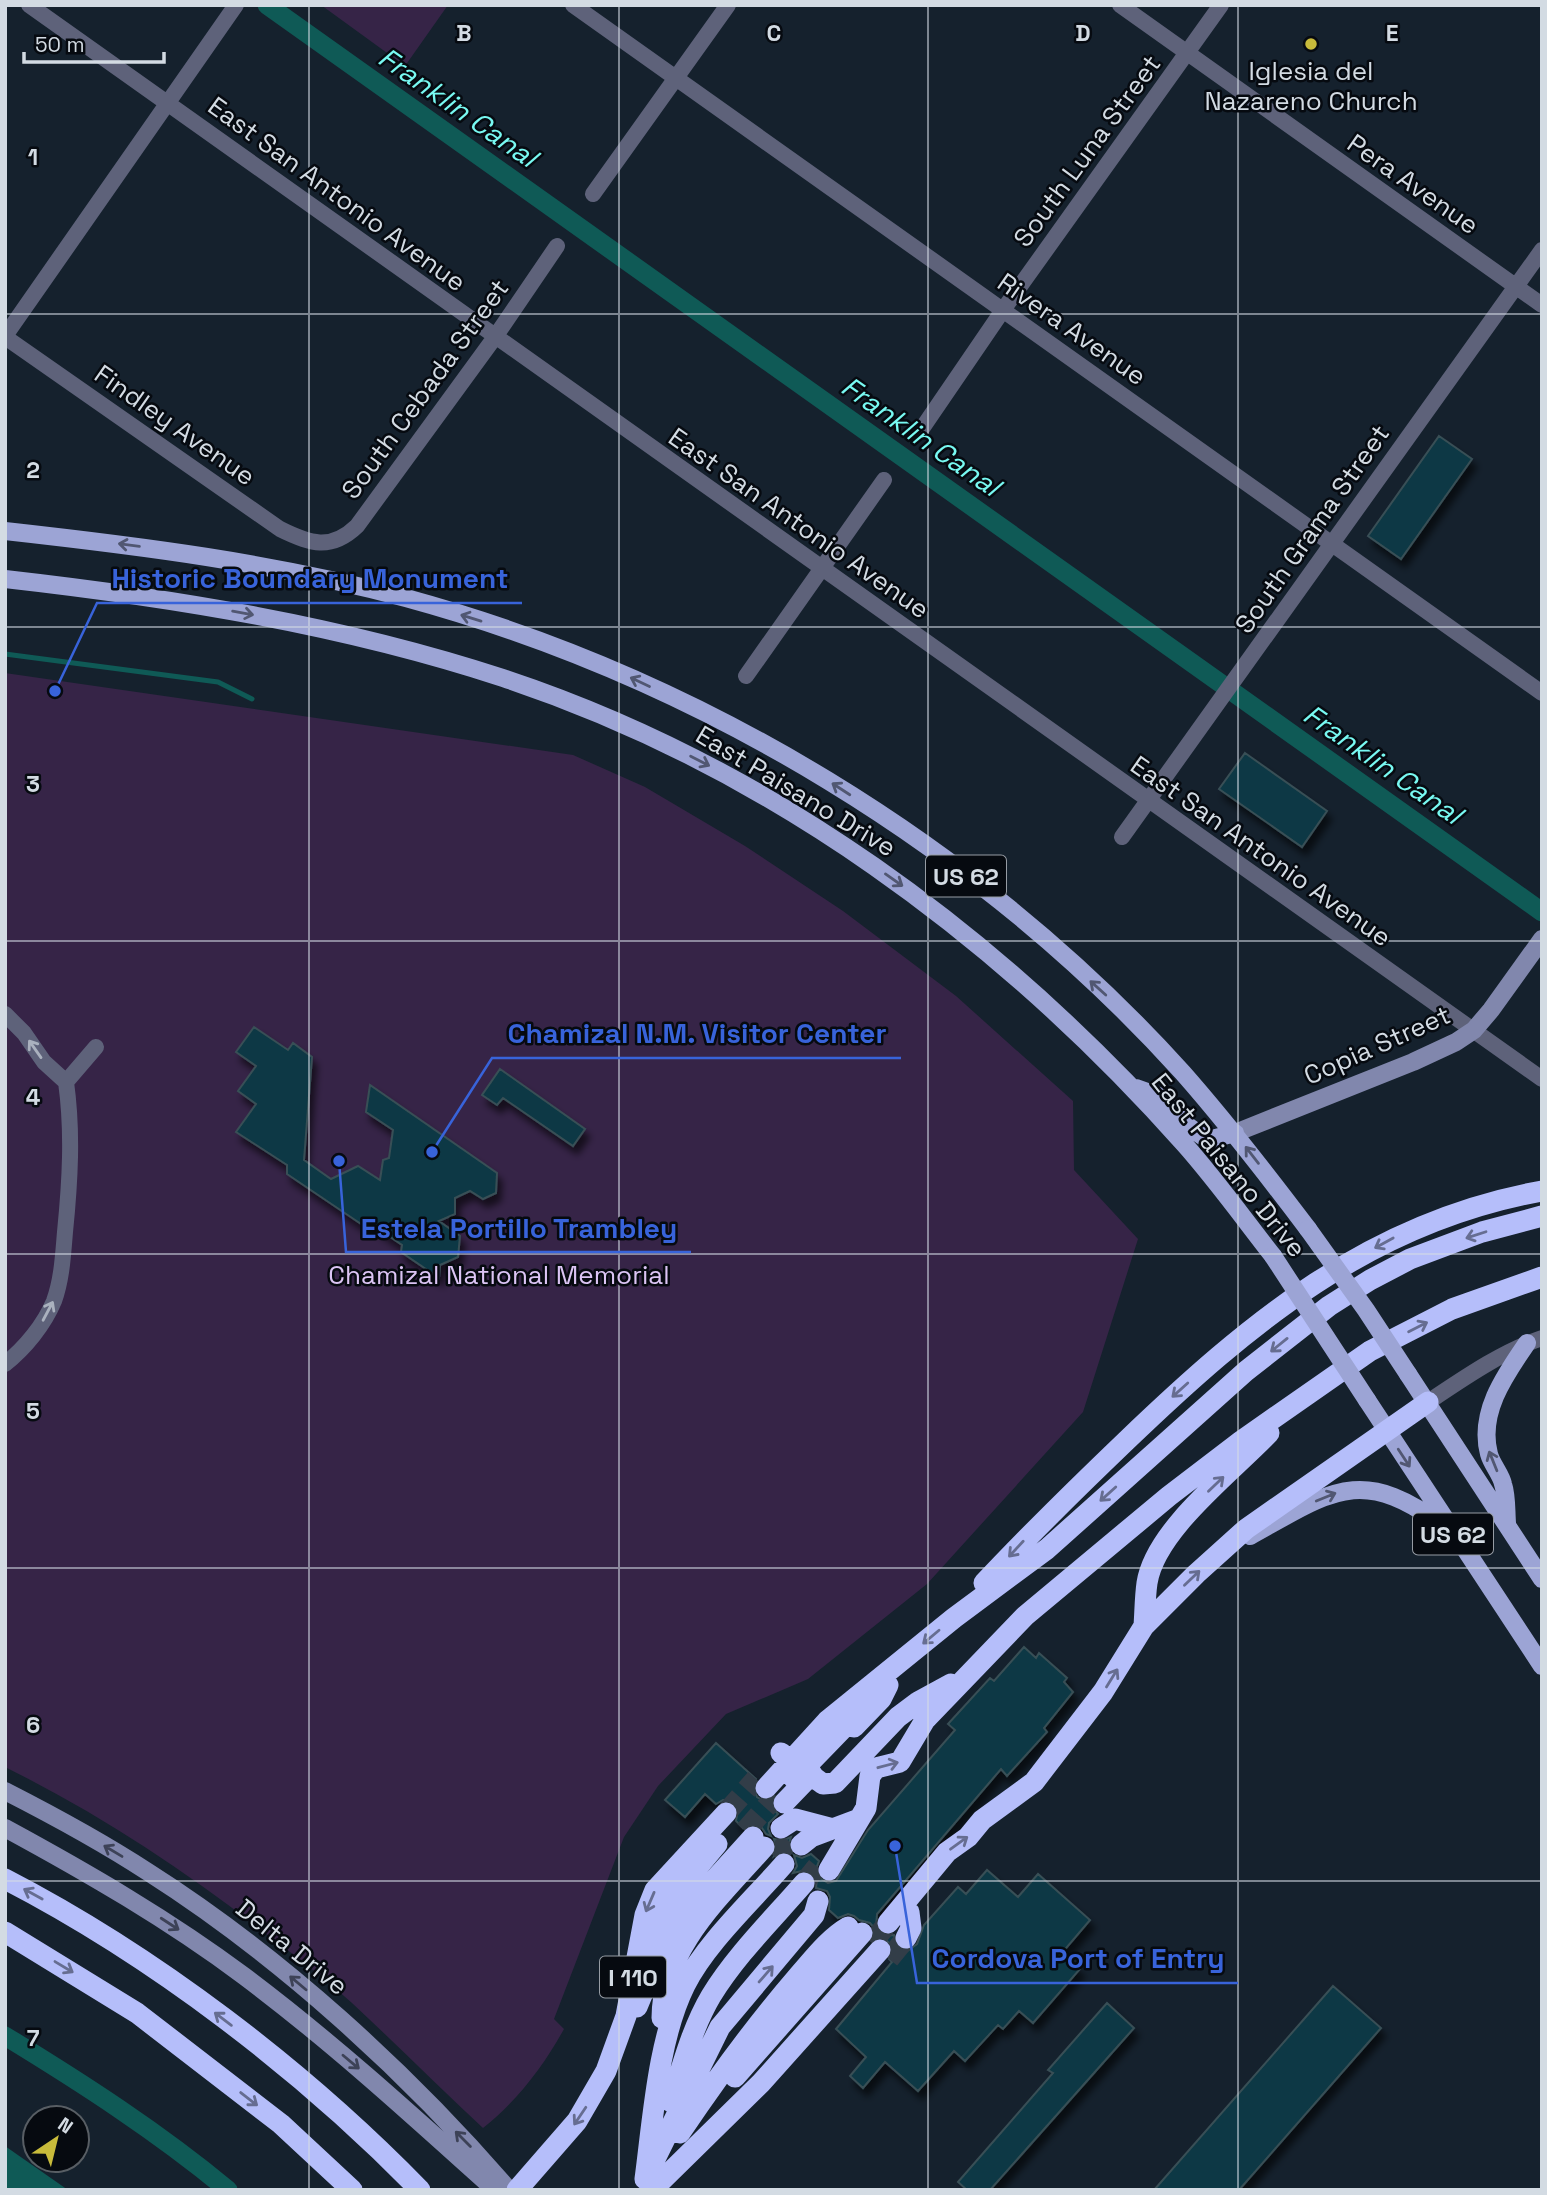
<svg xmlns="http://www.w3.org/2000/svg" width="1547" height="2195" viewBox="0 0 1547 2195" font-family="'Space Grotesk',sans-serif">
  <style>
    .green { fill: #362447 }
    .water { fill: #0f5a56 }
    .lines { fill: none; stroke-linecap: round; stroke-linejoin: round }
    .stream { stroke: #0f5a56; stroke-width: 5 }
    .canal { stroke: #0f5a56; stroke-width: 19 }
    .building { fill: #0c3944; stroke: #394f56; stroke-width: 2; filter: url(#shadow) }
    .motorway-tunnel { stroke: #323d48; stroke-width: 21; stroke-dasharray: 21 10; stroke-linecap: butt }
    .minor { stroke: #5e627a; stroke-width: 16 }
    .secondary { stroke: #8187ad; stroke-width: 18 }
    .primary { stroke: #9ca4d5; stroke-width: 18 }
    .motorway { stroke: #b5befa; stroke-width: 21 }
    .primary-bridge { stroke: #9ca4d5; stroke-width: 18 }
    .oneway { stroke: #515772 }
    .oneway2 { stroke: #aab1be }
    .oneway3 { stroke: #666d91 }
    .oneway4 { stroke: #3d4257 }
    .grid { fill: none; stroke: #d3dbe3; stroke-width: 2; stroke-opacity: 0.55 }
    .poi-dot { fill: #c8bb3b; stroke: #060a10; stroke-width: 2.5 }
    .labels { text-anchor: middle; dominant-baseline: central; stroke-width: 5; stroke-linejoin: round; paint-order: stroke }
    .shield { fill: #060a10; stroke: #969ca4; stroke-width: 2 }
    .shield-label { font-size: 24px; font-weight: bold; fill: #d3dbe3 }
    .poi-label { font-size: 26px; fill: #d3dbe3; stroke: #060a10 }
    .street-label { font-size: 26px; fill: #d3dbe3; stroke: #060a10 }
    .park-label { font-size: 26px; fill: #dbc4f4; stroke: #060a10 }
    .water-label { font-size: 28px; font-style: italic; fill: #78f9f2; stroke: #060a10 }
    .grid-label { font-size: 23px; text-anchor: middle; font-weight: bold; fill: #d3dbe3; stroke: #060a10; stroke-width: 5; stroke-linejoin: round; paint-order: stroke }
    .leader { fill: none; stroke: #3863da; stroke-width: 2.5 }
    .callout-dot { fill: #3863da; stroke: #060a10; stroke-width: 2.5 }
    .callout-label { font-size: 28px; text-anchor: middle; font-weight: bold; fill: #3863da; stroke: #060a10; stroke-width: 5; stroke-linejoin: round; paint-order: stroke }
  </style>
  <defs>
    <filter id="shadow"><feDropShadow dx="4.5" dy="8" stdDeviation="3.5" flood-color="#0009"/></filter>
  </defs>
  <rect width="100%" height="100%" fill="#15212d"/>
  <path class="green" d="M321,5h127l-43,61z
    M5,673l568,82 72,32 100,59 98,65 113,85 117,105 1,69 64,69 -55,173 -156,172 -119,95 -82,35 -68,72 -34,51 -70,182 10,10c-21,38 -47,72 -81,99 -44,-41 -87,-84 -131,-125 -30,-27 -63,-52 -96,-77 -78,-60 -162,-115 -251,-159z"/>
  <path class="water" d="M5,2146l63,44h-63z"/>
  <g class="lines">
    <path class="stream" d="M5,654l213,28 34,17"/>
    <path class="canal" d="M267,5l1275,907
      M5,2036c77,47 153,96 223,154"/>
  </g>
  <path class="building" d="M1439,436l33,23 -71,100 -33,-23z
    M1245,753l82,58 -25,36 -83,-58z
    M254,1027l34,23 5,-7 19,14 -8,103 27,19 27,-13 22,14 3,-20 6,-2 4,-28 -27,-18 4,-27 127,88 -1,20 -13,6 -13,-8 -15,7v16l-16,7 21,15 -2,21 -18,8 -1,13 -38,-26 1,-7 -31,-21 -7,2 -77,-52v-9l-51,-33 20,-28 -18,-13 18,-25 -20,-14z
    M500,1069l85,60 -12,17 -70,-48 -6,7 -15,-10z
    M1024,1647l12,11 3,-5 28,25 -3,4 9,10 -29,36 3,4 -40,44 -6,-7 -124,145 -1,13 3,6 6,3 9,-1 1,11 12,5 10,-7 7,-19 34,-38 8,7 21,-24 31,27 20,-23 52,46 -29,34 19,15 -47,54 -14,-12 -16,18 -5,-4 -33,36 -11,-10 -36,40 -33,-29 -22,26 -13,-12 16,-19 -30,-28 56,-67 -3,-3 4,-12 -10,-10 -10,2 2,-10 -5,-6 -11,-3 -5,-4 -6,-2 -10,4 -9,-8 1,-13 -3,-6 -11,-3 1,-9 -4,-5 -7,-4 -13,3 4,-7 -3,-11 8,3 9,-4 8,7 -3,8 2,8 10,6 8,-2 32,-51 87,-100 -7,-6 42,-46 4,3z
    M716,1743l40,36 -3,7 4,11 7,4 7,-1 1,7 6,7 -9,9 -1,6 3,7 -5,-2 -4,-6 -6,-4h-6l-7,4 -7,-7 2,-13 -8,-8h-7l-7,4 -11,-10 -20,23 -20,-17z
    M791,1837l-3,9 3,7 -10,-2 -7,5 3,-7 -3,-10 8,2z
    M1333,1986l48,42 -142,162h-85z
    M1107,2003l27,25 -144,162h-23l-9,-8 95,-109 -5,-3z"/>
  <g class="lines">
    <path class="motorway-tunnel" d="M726,1813l30,-34
      M745,1831l31,-35
      M775,1857l17,-19
      M804,1883l17,-21
      M872,1943l16,-20
      M889,1959l17,-21"/>
    <path class="minor" d="M29,5l1513,1074
      M573,5l969,688
      M1120,5l422,300
      M593,194l135,-189
      M5,336l231,-331
      M5,337l275,192c30,15 51,22 77,-3l138,-189 62,-91
      M921,430l82,-120 218,-305
      M746,676l138,-196
      M1122,837l420,-587
      M5,1014l19,19 20,29 22,20c7,50 4,100 -1,150 -2,23 -3,47 -11,69 -10,24 -29,47 -49,63
      M66,1082l30,-35
      M1428,1402c36,-24 73,-50 114,-64"/>
    <path class="secondary" d="M1235,1133l178,-71 43,-20 18,-12 17,-20 51,-71
      M5,1791c49,25 97,51 143,81 132,84 259,200 361,318
      M5,1828c83,45 164,92 239,148 88,66 169,140 251,214"/>
    <path class="primary" d="M5,531c135,15 270,32 401,67 294,80 573,249 777,475 44,50 85,103 125,156
      M5,579c168,19 336,46 498,99 266,88 497,259 682,467 31,35 59,74 88,111
      M1136,1088l28,10 24,28 14,10 10,3 23,-6
      M1408,1374l134,205
      M1367,1400l175,266
      M1507,1523c-1,-13 0,-27 -4,-39 -2,-10 -11,-19 -14,-30 -11,-41 16,-79 38,-111
      M1250,1536c80,-44 111,-72 193,-10"/>
    <path class="motorway" d="M984,1583c46,-49 94,-96 142,-142 123,-118 243,-219 416,-250
      M1144,1626c1,-14 1,-29 3,-43 8,-53 85,-111 122,-150
      M854,1727l27,-28 7,-14
      M781,1753l42,31 12,-1 63,-66 20,-15 33,-18
      M794,1779l65,-67
      M766,1788l61,-67 127,-103 93,-69 199,-178 83,-65 41,-26 40,-21 72,-27 60,-16
      M784,1803l28,-29
      M781,1828l14,-9 38,10
      M801,1845l10,-8 48,-18
      M829,1870l37,-62 4,-32 6,-8 24,-6 25,-42 100,-104 144,-120 72,-55 129,-90 82,-42 90,-32
      M5,1879c149,77 298,191 415,311
      M888,1923l59,-71 21,-15 14,-17 52,-38 69,-90 41,-66 52,-52 50,-45 182,-127
      M5,1932l132,81 144,111 71,66
      M906,1938l5,-10 -2,-16
      M651,1941l25,-48 41,-49
      M637,2007l22,-53 20,-35 74,-82
      M662,2018c0,-70 59,-122 102,-171
      M735,2077l127,-144
      M671,2102c11,-35 21,-74 40,-106 25,-41 62,-77 93,-113
      M680,2133c37,-55 75,-107 118,-157 16,-18 30,-37 50,-49
      M653,2163l67,-136 94,-112 4,-14
      M645,2179c8,-60 13,-140 40,-194 21,-42 68,-85 99,-121
      M517,2190l60,-69 29,-50 20,-55 19,-101 10,-25 71,-77
      M652,2190l109,-107 119,-133"/>
    <path class="primary-bridge" d="M1308,1229l58,81 42,64
      M1273,1256l94,144"/>
  </g>
  <defs><path id="oneway-shaft" d="M-6 0H5M1.5-3L5.5 0L1.5 3" fill="none" stroke-width="1.6" stroke-linecap="round" stroke-linejoin="round" transform="scale(1.75)"/></defs>
  <g class="oneway">
    <use href="#oneway-shaft" transform="translate(129 545) rotate(-173)"/>
    <use href="#oneway-shaft" transform="translate(243 613) rotate(10)"/>
    <use href="#oneway-shaft" transform="translate(471 618) rotate(-163)"/>
    <use href="#oneway-shaft" transform="translate(640 682) rotate(-155)"/>
    <use href="#oneway-shaft" transform="translate(700 761) rotate(27)"/>
    <use href="#oneway-shaft" transform="translate(841 789) rotate(-147)"/>
    <use href="#oneway-shaft" transform="translate(894 880) rotate(35)"/>
    <use href="#oneway-shaft" transform="translate(1098 988) rotate(-138)"/>
    <use href="#oneway-shaft" transform="translate(1252 1155) rotate(-128)"/>
    <use href="#oneway-shaft" transform="translate(1404 1458) rotate(57)"/>
    <use href="#oneway-shaft" transform="translate(1493 1461) rotate(-112)"/>
    <use href="#oneway-shaft" transform="translate(1326 1497) rotate(-22)"/>
  </g>
  <g class="oneway2">
    <use href="#oneway-shaft" transform="translate(35 1049) rotate(-125)"/>
    <use href="#oneway-shaft" transform="translate(48 1311) rotate(-62)"/>
  </g>
  <g class="oneway3">
    <use href="#oneway-shaft" transform="translate(1476 1235) rotate(162)"/>
    <use href="#oneway-shaft" transform="translate(1384 1243) rotate(151)"/>
    <use href="#oneway-shaft" transform="translate(1418 1327) rotate(-27)"/>
    <use href="#oneway-shaft" transform="translate(1279 1345) rotate(141)"/>
    <use href="#oneway-shaft" transform="translate(1180 1390) rotate(138)"/>
    <use href="#oneway-shaft" transform="translate(1216 1484) rotate(-44)"/>
    <use href="#oneway-shaft" transform="translate(1108 1494) rotate(138)"/>
    <use href="#oneway-shaft" transform="translate(1016 1549) rotate(133)"/>
    <use href="#oneway-shaft" transform="translate(1192 1578) rotate(-44)"/>
    <use href="#oneway-shaft" transform="translate(931 1637) rotate(140)"/>
    <use href="#oneway-shaft" transform="translate(1112 1678) rotate(-58)"/>
    <use href="#oneway-shaft" transform="translate(888 1765) rotate(-15)"/>
    <use href="#oneway-shaft" transform="translate(959 1843) rotate(-36)"/>
    <use href="#oneway-shaft" transform="translate(33 1894) rotate(-151)"/>
    <use href="#oneway-shaft" transform="translate(650 1902) rotate(113)"/>
    <use href="#oneway-shaft" transform="translate(64 1967) rotate(31)"/>
    <use href="#oneway-shaft" transform="translate(766 1974) rotate(-49)"/>
    <use href="#oneway-shaft" transform="translate(223 2019) rotate(-143)"/>
    <use href="#oneway-shaft" transform="translate(249 2099) rotate(38)"/>
    <use href="#oneway-shaft" transform="translate(580 2116) rotate(124)"/>
  </g>
  <g class="oneway4">
    <use href="#oneway-shaft" transform="translate(113 1851) rotate(-149)"/>
    <use href="#oneway-shaft" transform="translate(170 1924) rotate(33)"/>
    <use href="#oneway-shaft" transform="translate(298 1983) rotate(-140)"/>
    <use href="#oneway-shaft" transform="translate(351 2062) rotate(40)"/>
    <use href="#oneway-shaft" transform="translate(463 2139) rotate(-135)"/>
  </g>
  <path class="grid" d="M309,5v2185M619,5v2185M928,5v2185M1238,5v2185M5,314h1537M5,627h1537M5,941h1537M5,1254h1537M5,1568h1537M5,1881h1537"/>
  <circle class="poi-dot" cx="1311" cy="44" r="7"/>
  <g class="labels">
    <g class="shield">
      <rect x="926" y="855.5" width="80" height="41" rx="5"/>
      <rect x="1413" y="1513.5" width="80" height="41" rx="5"/>
      <rect x="600" y="1956.5" width="66" height="41" rx="5"/>
    </g>
    <g class="shield-label">
      <text x="966" y="876">US 62</text>
      <text x="1453" y="1534">US 62</text>
      <text x="633" y="1977">I 110</text>
    </g>
    <g class="poi-label">
      <text x="1311" y="71">Iglesia del<tspan x="1311" dy="30">Nazareno Church</tspan></text>
    </g>
    <g class="street-label">
      <text transform="translate(1087 151) rotate(-54)">South Luna Street</text>
      <text transform="translate(1413 184) rotate(35)">Pera Avenue</text>
      <text transform="translate(337 194) rotate(36)">East San Antonio Avenue</text>
      <text transform="translate(1072 329) rotate(35)">Rivera Avenue</text>
      <text transform="translate(425 389) rotate(-54)">South Cebada Street</text>
      <text transform="translate(175 425) rotate(35)">Findley Avenue</text>
      <text transform="translate(799 523) rotate(35)">East San Antonio Avenue</text>
      <text transform="translate(1312 529) rotate(-55)">South Grama Street</text>
      <text transform="translate(796 791) rotate(31)">East Paisano Drive</text>
      <text transform="translate(1261 851) rotate(35)">East San Antonio Avenue</text>
      <text transform="translate(1377 1045) rotate(-24)">Copia Street</text>
      <text transform="translate(1229 1165) rotate(51)">East Paisano Drive</text>
      <text transform="translate(292 1947) rotate(39)">Delta Drive</text>
    </g>
    <g class="park-label">
      <text x="499" y="1275">Chamizal National Memorial</text>
    </g>
    <g class="water-label">
      <text transform="translate(458 107) rotate(35)">Franklin Canal</text>
      <text transform="translate(921 436) rotate(35)">Franklin Canal</text>
      <text transform="translate(1383 764) rotate(35)">Franklin Canal</text>
    </g>
  </g>
  <g class="grid-label">
    <text x="464" y="41">B</text>
    <text x="774" y="41">C</text>
    <text x="1083" y="41">D</text>
    <text x="1392" y="41">E</text>
    <text x="33" y="165">1</text>
    <text x="33" y="478">2</text>
    <text x="33" y="792">3</text>
    <text x="33" y="1105">4</text>
    <text x="33" y="1419">5</text>
    <text x="33" y="1733">6</text>
    <text x="33" y="2046">7</text>
  </g>
  <path class="leader" d="M55 691L97 603H522M432 1152L492 1058H901M339 1161L346 1252H691M895 1846L917 1983H1238"/>
  <g class="callout-dot">
    <circle cx="55" cy="691" r="7"/>
    <circle cx="432" cy="1152" r="7"/>
    <circle cx="339" cy="1161" r="7"/>
    <circle cx="895" cy="1846" r="7"/>
  </g>
  <g class="callout-label">
    <text x="310" y="588">Historic Boundary Monument</text>
    <text x="697" y="1043">Chamizal N.M. Visitor Center</text>
    <text x="519" y="1238">Estela Portillo Trambley</text>
    <text x="1078" y="1968">Cordova Port of Entry</text>
  </g>
  <rect width="1547" height="2195" fill="none" stroke="#d3dbe3" stroke-width="14"/>
  <g transform="translate(56 2139) rotate(35)"><circle r="33" fill="#060a10" stroke="#585e64" stroke-width="2"/>
  <path d="M0-5L12 26L0 18L-12 26Z" fill="#c8bb3b"/>
  <text y="-10" font-size="19" font-weight="bold" text-anchor="middle" fill="#d3dbe3">N</text>
  </g>
  <path d="M24 52v10h140v-10" fill="none" stroke="#d3dbe3" stroke-width="3.5"/>
  <text x="35" y="52" font-size="21" fill="#d3dbe3" stroke="#060a10" stroke-width="5" paint-order="stroke">50 m</text>
</svg>
